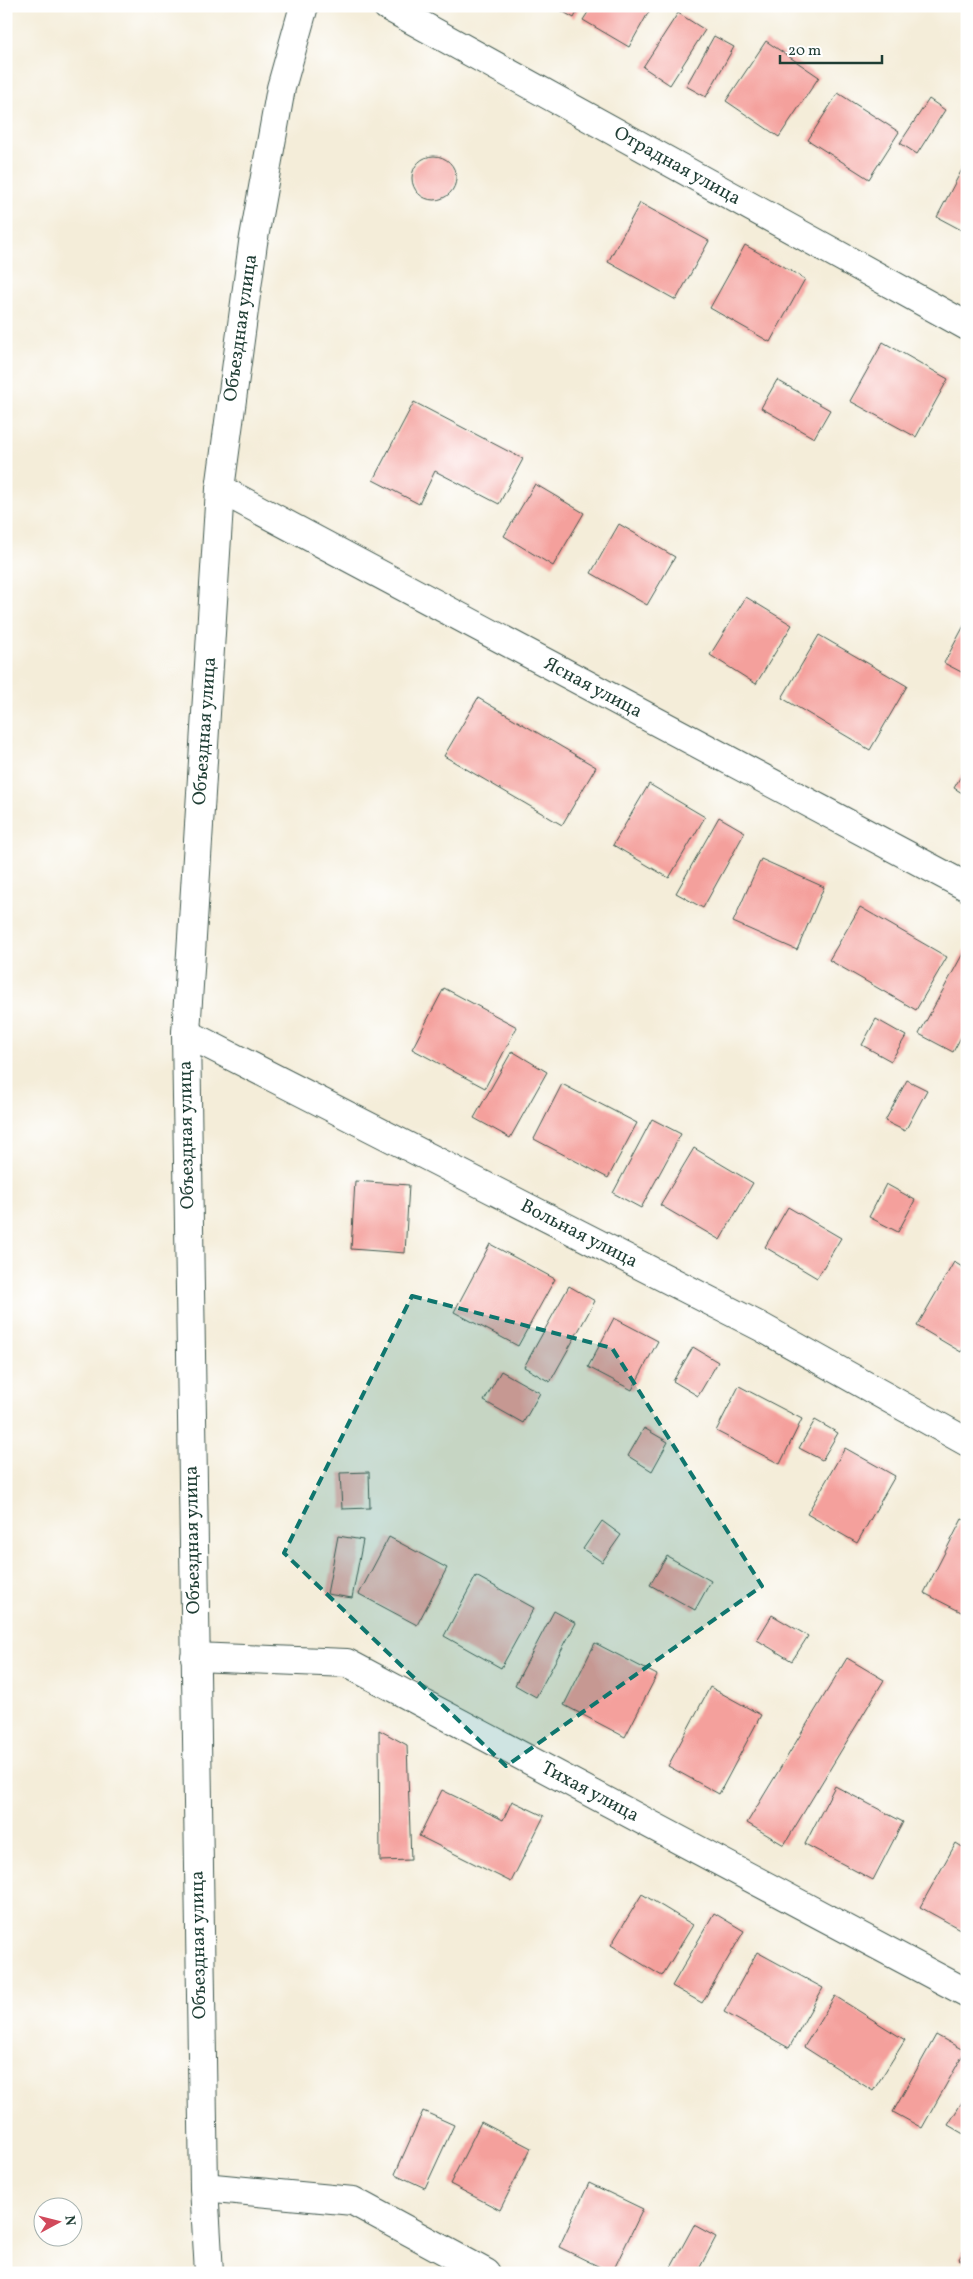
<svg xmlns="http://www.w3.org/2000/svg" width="973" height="2279" viewBox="0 0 973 2279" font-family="Vollkorn,serif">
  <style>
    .building { fill: #f4a09c }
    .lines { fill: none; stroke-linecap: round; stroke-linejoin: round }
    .minor-casing { stroke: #3f574d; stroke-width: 30 }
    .secondary-casing { stroke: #3f574d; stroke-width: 30 }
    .minor { stroke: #fff; stroke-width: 28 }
    .secondary { stroke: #fff; stroke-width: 28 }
    .marked { fill: #0f766e; fill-opacity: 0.2; stroke: #0f766e; stroke-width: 4; stroke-dasharray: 10 6; stroke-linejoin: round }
    .labels { text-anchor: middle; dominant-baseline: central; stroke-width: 5; stroke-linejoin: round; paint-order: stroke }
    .street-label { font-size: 19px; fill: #1f3d34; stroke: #fff }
  </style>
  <rect width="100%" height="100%" fill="#fff"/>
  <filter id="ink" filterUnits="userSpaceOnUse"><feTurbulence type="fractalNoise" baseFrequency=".02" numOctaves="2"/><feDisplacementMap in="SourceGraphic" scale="10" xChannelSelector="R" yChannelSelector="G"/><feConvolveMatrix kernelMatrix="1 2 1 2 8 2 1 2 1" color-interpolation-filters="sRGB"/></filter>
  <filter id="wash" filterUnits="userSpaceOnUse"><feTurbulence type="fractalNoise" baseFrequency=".0096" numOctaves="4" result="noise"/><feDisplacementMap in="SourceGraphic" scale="20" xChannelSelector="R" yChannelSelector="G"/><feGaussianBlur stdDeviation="1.12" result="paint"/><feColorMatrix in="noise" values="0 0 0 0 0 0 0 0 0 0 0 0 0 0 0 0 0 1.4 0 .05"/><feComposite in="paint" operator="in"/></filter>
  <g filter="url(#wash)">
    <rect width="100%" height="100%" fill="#f4edd9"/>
    <g id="blocks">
      <path class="building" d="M553,6h27l-6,12z
        M592,6h60l-23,41 -46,-27z
        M678,13l27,17 -35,55 -27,-18z
        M714,36l20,11 -28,50 -20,-11z
        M766,41l53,36 -40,60 -53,-36z
        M838,93l61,39 -30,47 -61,-39z
        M929,99l16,11 -28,44 -17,-11z
        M412 178a22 22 0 1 1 44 0a22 22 0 1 1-44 0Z
        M967,160v73l-30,-16z
        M640,203l69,38 -33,59 -68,-38z
        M745,245l60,34 -35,63 -60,-34z
        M883,342l65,37 -32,58 -66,-36z
        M777,380l53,30 -16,28 -53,-30z
        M414,402l109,57 -24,45 -64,-33 -16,33 -46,-24z
        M535,484l49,29 -31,53 -49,-30z
        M619,524l56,33 -28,48 -56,-32z
        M746,597l46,28 -36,59 -46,-29z
        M967,620v55l-23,-12z
        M819,635l88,51 -37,64 -88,-52z
        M478,698l118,69 -34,58 -118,-69z
        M967,766v30l-13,-8z
        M649,784l56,33 -36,61 -56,-33z
        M719,817l26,15 -42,76 -27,-15z
        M761,859l63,28 -27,63 -64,-28z
        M860,907l87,50 -31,53 -87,-50z
        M967,946v80l-14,26 -34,-18z
        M444,988l73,39 -32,61 -73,-39z
        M876,1019l30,17 -15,25 -29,-16z
        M967,1031v15l-6,-4z
        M512,1051l35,21 -37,66 -36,-20z
        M907,1080l20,10 -22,41 -20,-10z
        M562,1084l75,39 -29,55 -74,-39z
        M652,1119l29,15 -40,74 -28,-15z
        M694,1148l59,35 -33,57 -60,-35z
        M355,1181l54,4 -4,68 -54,-4z
        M886,1184l29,16 -17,32 -29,-15z
        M788,1207l53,31 -24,40 -52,-31z
        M490,1244l65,35 -37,67 -64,-34z
        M954,1262l13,8v72l-6,10 -44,-26z
        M569,1286l26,15 -45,81 -26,-15z
        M614,1318l44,23 -26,49 -44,-23z
        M693,1347l25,15 -20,34 -25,-15z
        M501,1371l39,22 -17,30 -39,-22z
        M739,1386l63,33 -22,45 -64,-33z
        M815,1420l23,13 -16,27 -23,-12z
        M644,1428l24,14 -16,29 -24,-15z
        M845,1448l50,28 -38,67 -50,-29z
        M369,1472l1,36 -28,1 -2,-36z
        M962,1519l5,2v94l-43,-22z
        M602,1521l19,14 -19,27 -19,-13z
        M338,1536l25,4 -11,58 -25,-4z
        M389,1537l58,31 -30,57 -58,-31z
        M667,1556l44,25 -16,29 -45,-25z
        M476,1576l58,32 -33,60 -57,-32z
        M554,1611l22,12 -40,74 -21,-12z
        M772,1615l36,21 -16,25 -35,-21z
        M595,1643l62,32 -32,62 -61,-32z
        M847,1658l37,22 -100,165 -37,-22z
        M710,1687l51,28 -42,79 -51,-28z
        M379,1730l28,15 4,115 -31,1z
        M835,1786l68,36 -30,58 -68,-36z
        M442,1790l61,30 9,-19 32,15 -33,66 -92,-46z
        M956,1843l11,7v83l-47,-26z
        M642,1894l51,31 -31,51 -51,-31z
        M714,1913l30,18 -42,72 -30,-17z
        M757,1952l66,36 -34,60 -65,-36z
        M835,1996l70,44 -32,51 -69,-44z
        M936,2035l29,16 -43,77 -29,-16z
        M967,2094v42l-19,-11z
        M423,2111l31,14 -29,63 -30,-14z
        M481,2122l50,26 -31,62 -50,-26z
        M589,2183l54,26 -31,64 -53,-26z
        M694,2225l22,12 -19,36h-29z
        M967,2245v18l-8,-4z"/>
    </g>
  </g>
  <g filter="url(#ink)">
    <use href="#blocks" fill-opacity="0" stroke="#3f574d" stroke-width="1"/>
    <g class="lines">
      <g class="minor-casing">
        <path id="minor" d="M387,6l580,320
          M220,489l747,398
          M186,1033l575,294 206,115
          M195,1657l152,6 620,330
          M204,2187l149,14 133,72"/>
      </g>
      <g class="secondary-casing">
        <path id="secondary" d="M209,2273l-5,-86 -18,-1154 34,-544 33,-246 28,-155 23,-82"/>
      </g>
      <use href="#minor" class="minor"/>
      <use href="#secondary" class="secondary"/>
    </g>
  </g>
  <path class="marked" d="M412,1296l200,52 150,238 -256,180 -222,-213z"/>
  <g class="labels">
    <g class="street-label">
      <text transform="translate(677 166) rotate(29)">Отрадная улица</text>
      <text transform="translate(241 328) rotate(-82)">Объездная улица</text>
      <text transform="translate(593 688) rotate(28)">Ясная улица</text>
      <text transform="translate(205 731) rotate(-86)">Объездная улица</text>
      <text transform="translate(187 1135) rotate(-91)">Объездная улица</text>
      <text transform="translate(579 1234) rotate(27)">Вольная улица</text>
      <text transform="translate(193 1540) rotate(-91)">Объездная улица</text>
      <text transform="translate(590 1792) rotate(28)">Тихая улица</text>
      <text transform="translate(199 1945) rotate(-91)">Объездная улица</text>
    </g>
  </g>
  <rect width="973" height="2279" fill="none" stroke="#fff" stroke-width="25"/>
  <g transform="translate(58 2222) rotate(83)"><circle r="24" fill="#ffffff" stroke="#a5b1ae"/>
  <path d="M0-4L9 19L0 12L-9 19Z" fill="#d1495b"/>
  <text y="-8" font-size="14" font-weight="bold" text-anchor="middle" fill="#1f3d34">N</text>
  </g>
  <path d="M780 55v8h102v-8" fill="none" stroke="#1f3d34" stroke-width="2.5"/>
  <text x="788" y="55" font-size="15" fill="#1f3d34" stroke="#ffffff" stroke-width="4" paint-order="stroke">20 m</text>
</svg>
